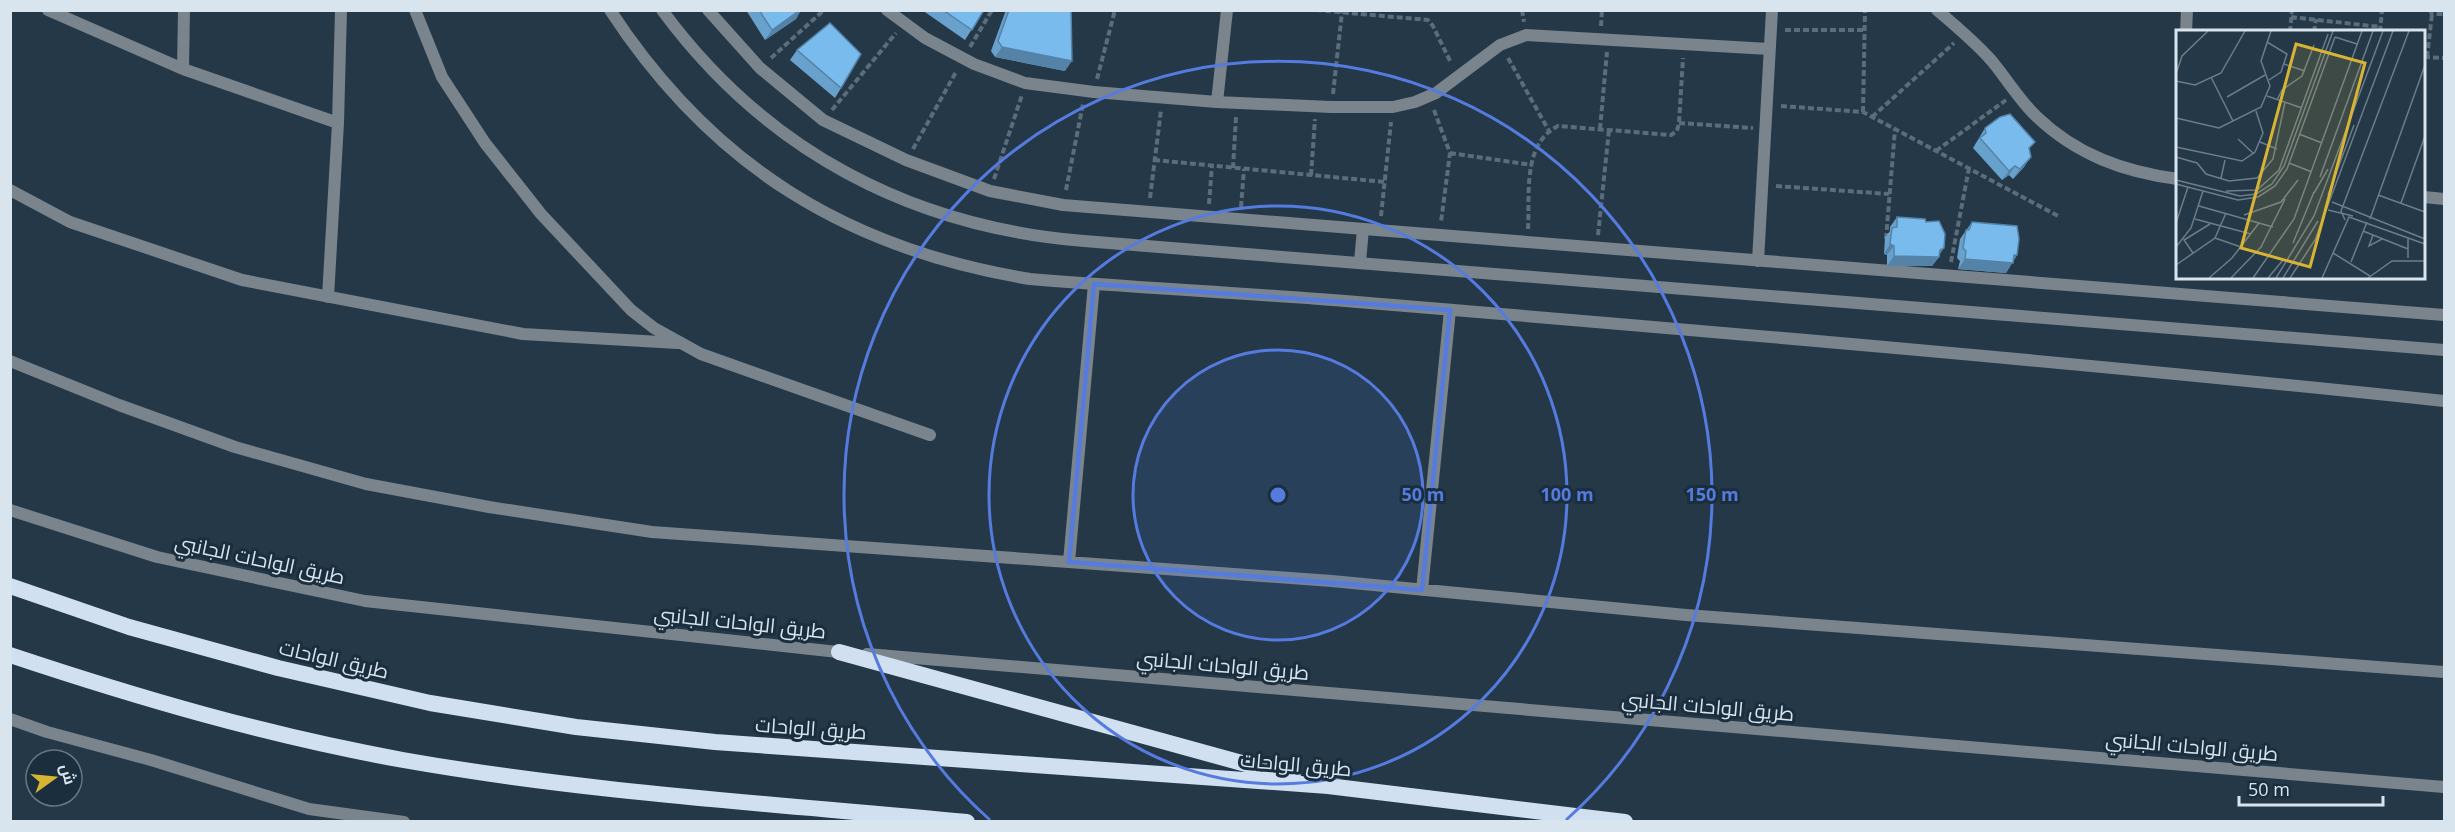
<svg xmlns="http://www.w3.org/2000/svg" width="2455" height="832" viewBox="0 0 2455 832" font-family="'Open Sans',Cairo,sans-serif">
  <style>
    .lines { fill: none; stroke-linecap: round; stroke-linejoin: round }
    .path { stroke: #5b6d7b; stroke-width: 4; stroke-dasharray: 6 3; stroke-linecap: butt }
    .minor { stroke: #7a848c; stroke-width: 12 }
    .tertiary { stroke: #7a848c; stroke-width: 12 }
    .trunk { stroke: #d0e0f0; stroke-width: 16 }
    .wall { fill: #69a1cd }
    .shaded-wall { fill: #5583a7 }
    .building { fill: #7abbee; stroke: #5583a7; stroke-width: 1.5 }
    .marked { fill: none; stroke: #557bdf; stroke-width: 4.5; stroke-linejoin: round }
    .ring { fill: none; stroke: #557bdf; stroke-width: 3 }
    .labels { text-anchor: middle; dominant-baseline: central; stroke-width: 6; stroke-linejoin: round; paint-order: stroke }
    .street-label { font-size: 20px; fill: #d8e4ee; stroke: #1a2e3d }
    .inset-road { fill: none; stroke: #6c7d8a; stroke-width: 1.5 }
    .view { fill: #d7b434; fill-opacity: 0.15; stroke: #d7b434; stroke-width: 3 }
    .inset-edge { fill: none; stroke: #d8e4ee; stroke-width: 3 }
    .centre { fill: #557bdf; stroke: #1a2e3d; stroke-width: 3 }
    .ring-label { font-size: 18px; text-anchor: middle; font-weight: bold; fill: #557bdf; stroke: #1a2e3d; stroke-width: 6; stroke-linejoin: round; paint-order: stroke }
  </style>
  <rect width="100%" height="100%" fill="#243848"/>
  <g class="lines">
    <path class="path" d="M1316,10l112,10 5,6 18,37
      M1522,10l2,12
      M2430,10l2,4h12
      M2291,17l90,10
      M1601,26l1,-16
      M1785,30h80
      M2290,32l2,-22
      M2314,32l2,-13
      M2380,32l2,-22
      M970,47l22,-37
      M2424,57l20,1
      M2427,57l5,-43
      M771,58l53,-48
      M1508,58l41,73
      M1097,79l18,-69
      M1333,94l9,-82
      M1781,106l82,6 197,105
      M832,110l64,-77
      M1434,110l16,43 -9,69
      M1863,112l2,-102
      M1872,117l82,-74
      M1679,123l74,5
      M1600,129l7,-77
      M913,149l43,-77
      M1936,151l70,-51
      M1450,153l82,12
      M1154,160l231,22
      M1233,168l3,-51
      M1311,175l4,-56
      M994,179l28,-84
      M1776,186l113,8
      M1066,190l17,-86
      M1150,198l11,-88
      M1209,204l3,-39
      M1241,207l3,-38
      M1381,216l10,-94
      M1528,229c2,-35 -6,-85 30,-103l113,9 6,-4 2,-8 4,-65
      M1598,235l11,-105
      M1886,239l9,-110
      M1951,262l18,-94"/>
    <path class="minor" d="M48,10l135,59 155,54
      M415,10l27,67 43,66 56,71 90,96 23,18 47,26 229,81
      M708,10l52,58 63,52 83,40 84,31 73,14 1381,110
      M887,10l38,28 49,26 51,19 69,9 123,10 114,5h62l22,-5 21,-9 64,-48 26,-10 243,14
      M1937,10c19,16 38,32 54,50 16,19 28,40 46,57 40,38 87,55 141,62
      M2186,32l1,-22
      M183,69l1,-59
      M1217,102l10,-92
      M10,190l60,32 172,58 281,54 154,9
      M2424,197l20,2
      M1758,261l14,-251
      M328,297l10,-174 3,-113
      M10,361l109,44 116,42 131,37 123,23 163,25 680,49 354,34 758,57
      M1069,562l25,-278
      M1422,590l28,-280"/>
    <path class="tertiary" d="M610,10c102,156 237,239 420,269 109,9 218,14 327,23 363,30 726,61 1087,99
      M662,10c104,141 249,217 422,231l1360,109
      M1360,262l3,-33
      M10,510l147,47 208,44 482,52
      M867,654l1577,133
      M10,719l37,13 104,28 158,49 95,13"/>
    <path class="trunk" d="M10,586l119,41 149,41 152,35 146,24 139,15 613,44 297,36
      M839,652l454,125
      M10,655c129,43 259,81 393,105 186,33 376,44 564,62"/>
  </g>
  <path class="wall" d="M746,10h55l-5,9 -31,21z
    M922,10h62l-19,30z
    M1006,10h65l-6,61 -70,-14 -4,-6z
    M797,50l44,38 -6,10 -45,-38z
    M1985,128l45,23 -6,16 -11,12 -4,-4 -7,5 -29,-32z
    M1897,217l29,5 14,32 -1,3 -7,9h-45v-11l-3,-1 1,-17 5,-6v-4z
    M1972,222l45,33 -11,18 -48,-4 2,-8 -3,-3 3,-19z"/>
  <path class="shaded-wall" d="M800,10h1l-5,9 -31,21 7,-10z
    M1002,47l70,14 -7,10 -70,-14z
    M2031,157l-7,10 -11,12 7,-10z
    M2015,166l-6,9 -7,5 7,-9z
    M1890,244l4,2 -7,9 -3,-1z
    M1944,248l-12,18h-45l7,-10 46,-6z
    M2014,255h3l-11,18 -48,-4 7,-10z"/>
  <path class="building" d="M759,10h41l-28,20z
    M943,10h41l-12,20z
    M1009,10h62l1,51 -70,-14 -4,-6z
    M830,23l31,31 -20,34 -44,-38z
    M2010,114l25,28 -6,6 2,9 -11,12 -5,-3 -6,5 -29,-33 6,-5 -1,-5 15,-11z
    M1897,217l28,2 1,3 13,-1 6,13 -1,14 -4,2 -1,7 -45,-1v-10l-4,-2 2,-16 5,-1z
    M1972,222l45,4 2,13 -2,16h-3l-1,8 -48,-4 1,-8 -3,-3 3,-18h3z"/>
  <path class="marked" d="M1094,284l356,26 -28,280 -353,-28z"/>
  <circle cx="1278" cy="495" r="145" fill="#557bdf" fill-opacity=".12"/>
  <g class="ring">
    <circle cx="1278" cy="495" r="145"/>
    <circle cx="1278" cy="495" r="289"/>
    <path d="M990 820A434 434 0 1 1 1566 820"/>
  </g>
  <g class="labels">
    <g class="street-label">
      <text transform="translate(260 559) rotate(12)">طريق الواحات الجانبي</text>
      <text transform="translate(740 622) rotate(6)">طريق الواحات الجانبي</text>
      <text transform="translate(334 659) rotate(13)">طريق الواحات</text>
      <text transform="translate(1223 665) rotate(5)">طريق الواحات الجانبي</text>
      <text transform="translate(1708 706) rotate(5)">طريق الواحات الجانبي</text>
      <text transform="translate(811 728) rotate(4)">طريق الواحات</text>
      <text transform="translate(2192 746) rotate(5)">طريق الواحات الجانبي</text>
      <text transform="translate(1296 764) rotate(5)">طريق الواحات</text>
    </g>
  </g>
  <g transform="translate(2176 30)">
    <rect width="249" height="249" fill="#243848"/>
    <path class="inset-road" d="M159,7l22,7M91,12l20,12 -6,18 -12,8M108,34l21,7M0,44l6,-18 26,-25M35,47l22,44M0,51l19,4 26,-12 24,-42M91,66l35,12M51,67l38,-22M101,70l5,-10 20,-14 12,-31M0,88l43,10 42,-21 9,-21 -9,-25 10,-30M123,104l23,9M62,109l16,15M84,112l17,7M0,117l66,14 13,-9 8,-19 -7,-22M0,127l21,6 9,11 23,7 28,-3 16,-19 12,-57M113,133l23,9M144,147l53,-146M45,148l4,-18M0,150l64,16 16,-2 16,-10 12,-18 49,-135M0,154l62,16 20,-3 17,-11 12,-17 48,-132M50,161l31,-1 22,-20 49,-136M138,163l14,-24M152,165l26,-70M202,165l47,17M156,172l93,37M225,173l24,-67M23,176l74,21M152,180l25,6M68,185l37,-13 17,-22M19,189l56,15M194,189l55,-154M169,190l-4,-9 68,-180M0,193l12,-36M187,201l45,18M197,205l-4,11 13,-7M39,208l26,9M232,208v20M117,213l21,-51M0,217l15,-19 12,-37M17,223l-9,-13 26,-16M157,223l37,23M175,232l16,-40M0,235l39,-27 11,-25M33,248l23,-20 27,-35M55,248l30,-31 24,-48M77,248l41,-59 68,-188M92,248l15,-18M100,248l38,-62 69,-185M107,248l35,-57M114,248l25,-38 78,-209M146,248l27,-61 76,27M192,248l24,-17h33"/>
    <path class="view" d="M120,14l69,19 -55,204 -69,-19z"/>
    <rect width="249" height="249" class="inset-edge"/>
  </g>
  <circle cx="1278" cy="495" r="9" class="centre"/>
  <g class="ring-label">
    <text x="1423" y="501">50 m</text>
    <text x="1567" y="501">100 m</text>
    <text x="1712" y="501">150 m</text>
  </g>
  <rect width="2455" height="832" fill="none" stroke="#d8e4ee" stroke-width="24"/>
  <g transform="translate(54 778) rotate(75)"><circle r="28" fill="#1a2e3d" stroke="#667784" stroke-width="1.5"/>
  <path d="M0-4.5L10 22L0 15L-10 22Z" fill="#d7b434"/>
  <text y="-9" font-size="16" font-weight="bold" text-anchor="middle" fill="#d8e4ee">ش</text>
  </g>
  <path d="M2239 796v9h144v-9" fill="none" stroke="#d8e4ee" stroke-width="3"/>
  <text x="2248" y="796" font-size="18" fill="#d8e4ee" stroke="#1a2e3d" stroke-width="4.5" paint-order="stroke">50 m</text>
</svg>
